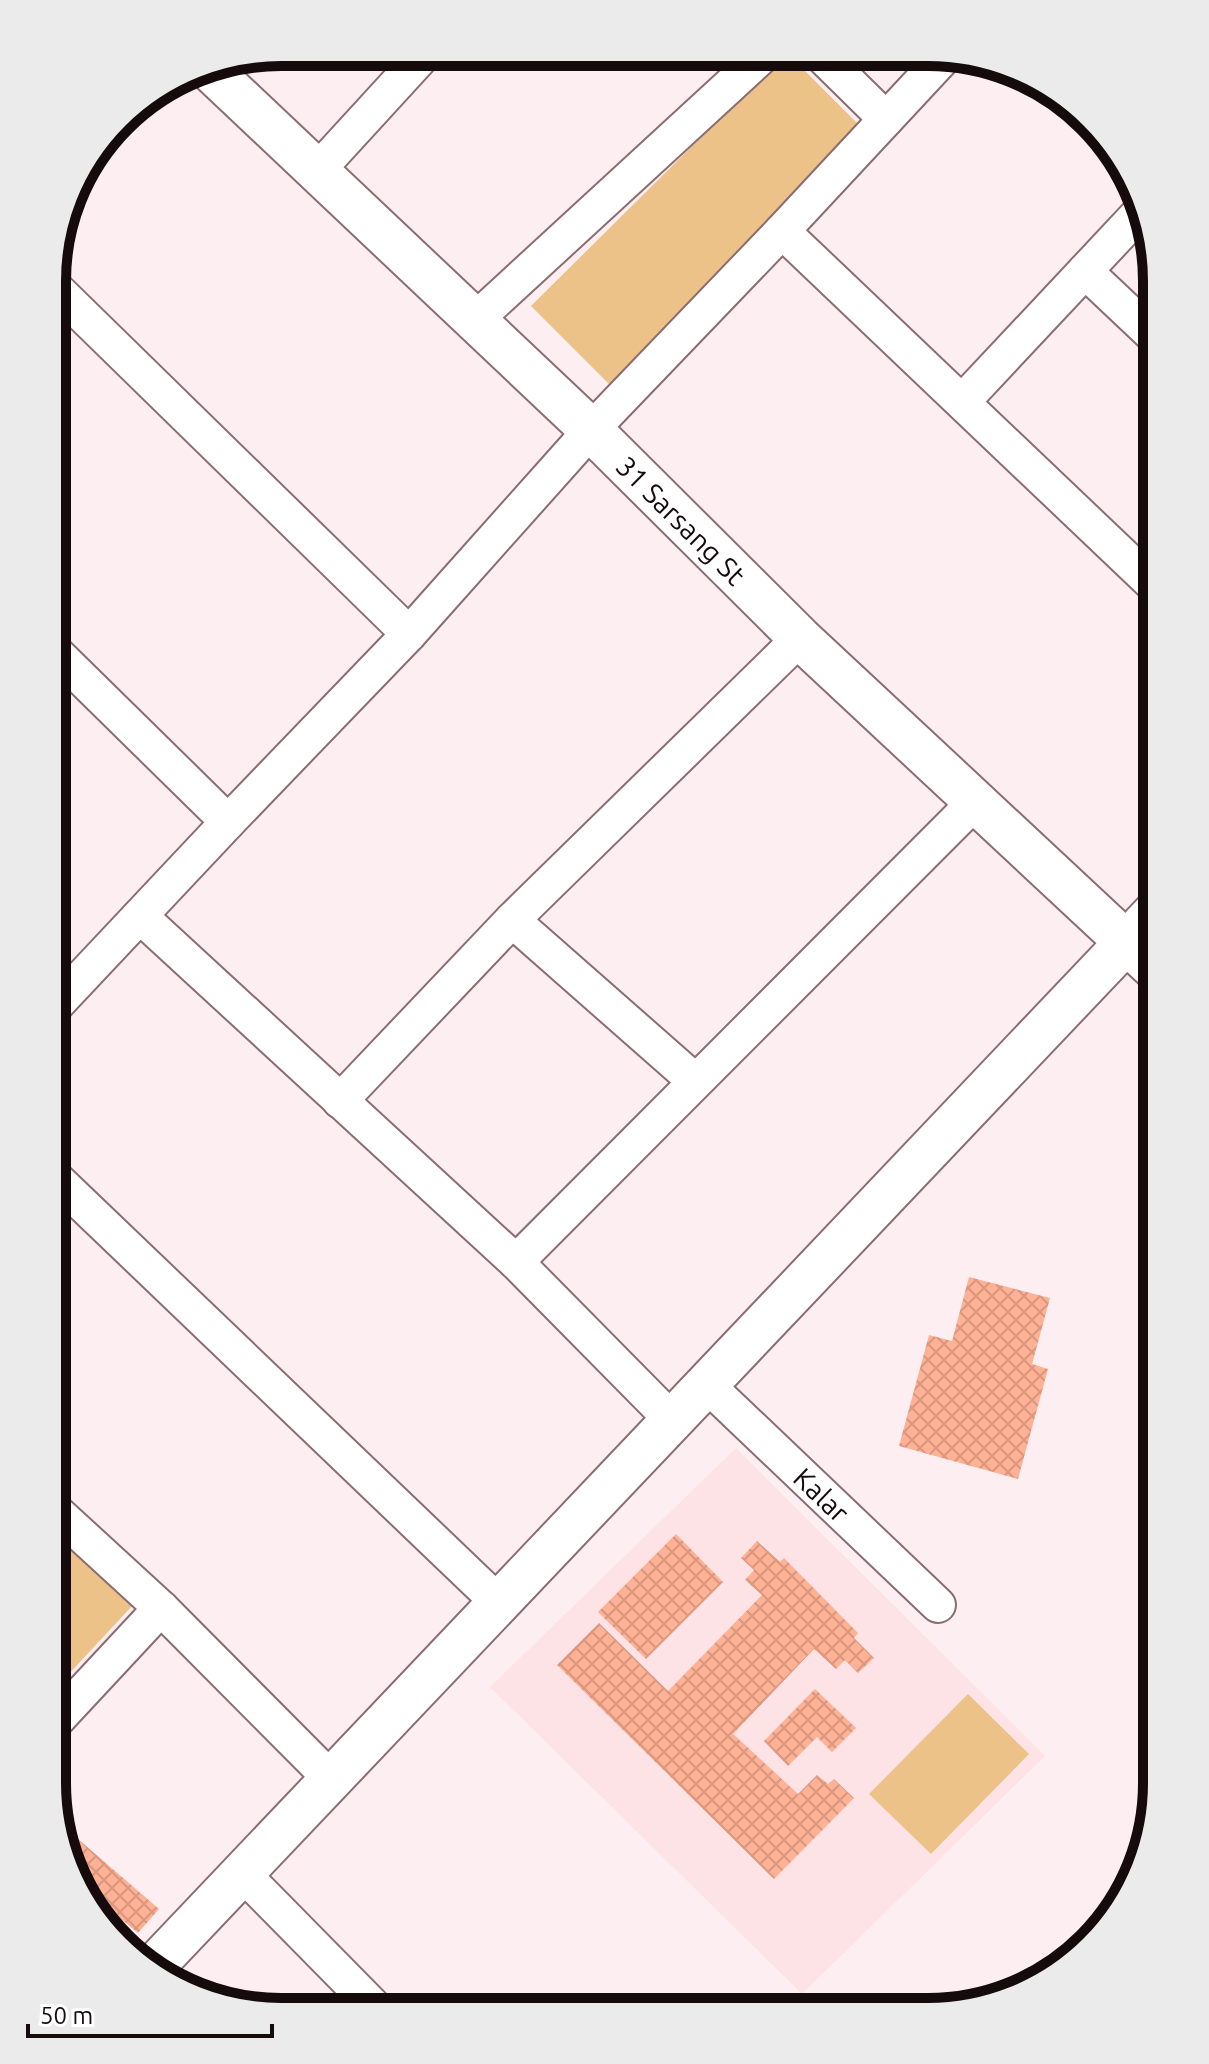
<svg xmlns="http://www.w3.org/2000/svg" width="1209" height="2064" viewBox="0 0 1209 2064" font-family="Ubuntu,sans-serif">
  <style>
    .built { fill: #fde2e6 }
    .park { fill: #edc288 }
    .building { fill: url(#building-cross-hatch) }
    .lines { fill: none; stroke-linecap: round; stroke-linejoin: round }
    .minor-casing { stroke: #8b6d71; stroke-width: 38 }
    .tertiary-casing { stroke: #8b6d71; stroke-width: 46 }
    .minor { stroke: #fff; stroke-width: 34 }
    .tertiary { stroke: #fff; stroke-width: 42 }
    .labels { text-anchor: middle; dominant-baseline: central; stroke-width: 6; stroke-linejoin: round; paint-order: stroke }
    .street-label { font-size: 28px; fill: #150a0c; stroke: #fff }
    .rim { fill: none; stroke: #150a0c; stroke-width: 10 }
  </style>
  <defs>
    <pattern id="building-cross-hatch" width="8" height="8" patternUnits="userSpaceOnUse" patternTransform="scale(2)"><rect width="8" height="8" fill="#feb194"/><path d="M0 0l8 8M0 8l8-8" fill="none" stroke="#d9977e"/></pattern>
  </defs>
  <rect width="100%" height="100%" fill="#fdeff1"/>
  <path class="built" d="M736,1448l309,308 -243,238 -312,-307z"/>
  <path class="park" d="M784,55h5l75,75 -255,254 -78,-78z
    M52,1528l82,76 -82,88z
    M968,1694l61,60 -98,100 -62,-60z"/>
  <path class="building" d="M969,1277l81,21 -18,66 16,5 -30,110 -119,-33 30,-111 23,6z
    M676,1534l47,48 -77,77 -48,-47z
    M757,1541l23,21 4,-4 74,75 -4,5 20,20 -16,15 -13,-13 -9,9 -22,-20 -81,85 65,60 19,-19 11,9 6,-5 20,19 -80,81 -217,-214 42,-42 69,68 94,-96 -17,-15 9,-10 -13,-12z
    M815,1689l41,39 -24,24 -15,-15 -29,29 -24,-25z
    M78,1839l81,70 -21,24 -52,-43 -22,-33z"/>
  <g class="lines">
    <g class="minor-casing">
      <g id="minor">
        <path d="M821,55l65,64"/>
        <path d="M316,172l109,-119"/>
        <path d="M782,231l375,357"/>
        <path d="M1085,271l72,68"/>
        <path d="M54,287l355,347"/>
        <path d="M475,320l288,-265"/>
        <path d="M963,401l182,-194"/>
        <path d="M53,650l175,172"/>
        <path d="M140,916l376,346 156,158"/>
        <path d="M512,920l183,161"/>
        <path d="M53,1008l175,-186 181,-188 182,-204 191,-199 163,-175"/>
        <path d="M340,1101l172,-181 288,-282"/>
        <path d="M53,1176l446,427"/>
        <path d="M516,1262l459,-460"/>
        <path id="s1" d="M706,1384l232,221"/>
        <path d="M52,1508l109,100 170,171"/>
        <path d="M52,1725l109,-117"/>
        <path d="M242,1873l135,137"/>
      </g>
    </g>
    <g class="tertiary-casing">
      <g id="tertiary">
        <path id="s2" d="M207,67l384,363 209,208 357,333"/>
        <path d="M154,1966l1003,-1056"/>
      </g>
    </g>
    <use href="#minor" class="minor"/>
    <use href="#tertiary" class="tertiary"/>
  </g>
  <g class="labels">
    <g class="street-label">
      <text stroke="none"><textPath href="#s2" startOffset="656">31 Sarsang St</textPath></text>
      <text stroke="none"><textPath href="#s1" startOffset="160">Kalar</textPath></text>
    </g>
  </g>
  <path d="M0 0H1209V2064H0ZM281 66H928A215 215 0 0 1 1143 281V1783A215 215 0 0 1 928 1998H281A215 215 0 0 1 66 1783V281A215 215 0 0 1 281 66Z" fill="#ecebec" fill-rule="evenodd"/>
  <path class="rim" d="M281 66H928A215 215 0 0 1 1143 281V1783A215 215 0 0 1 928 1998H281A215 215 0 0 1 66 1783V281A215 215 0 0 1 281 66Z"/>
  <path d="M28 2024v12h244v-12" fill="none" stroke="#150a0c" stroke-width="4"/>
  <text x="40" y="2024" font-size="24" fill="#150a0c" stroke="#ffffff" stroke-width="6" paint-order="stroke">50 m</text>
</svg>
